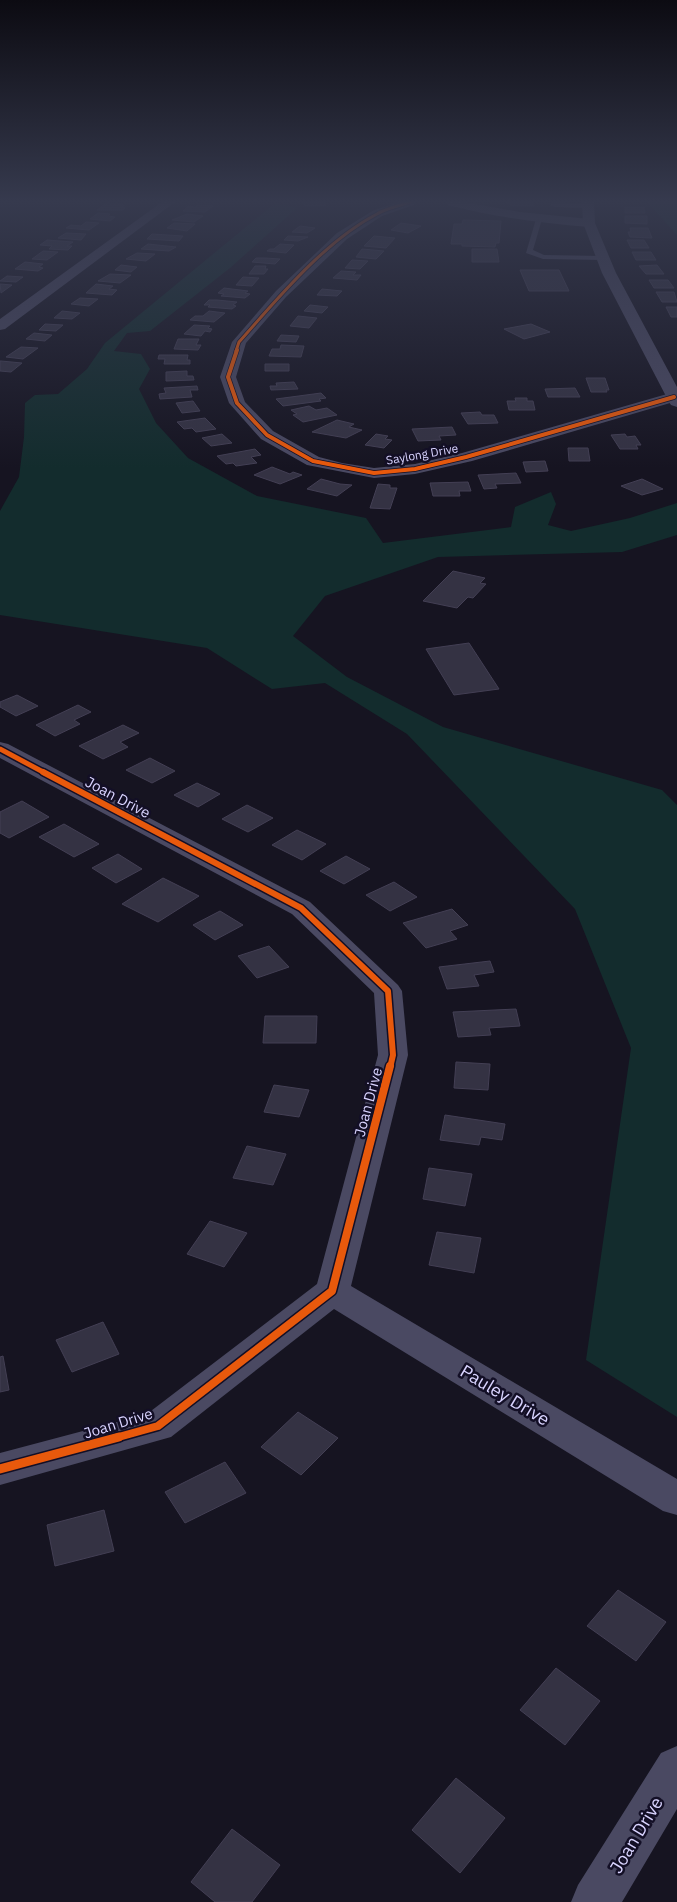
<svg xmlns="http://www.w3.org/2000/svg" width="677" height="1902" viewBox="0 0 677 1902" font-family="'IBM Plex Sans',sans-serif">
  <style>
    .green { fill: #132c2d }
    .building { fill: #343243; stroke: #433f54 }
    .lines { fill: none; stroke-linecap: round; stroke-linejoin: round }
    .service { fill: #4a4962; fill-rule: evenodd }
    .minor { fill: #4a4962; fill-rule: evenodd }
    .tertiary { fill: #4a4962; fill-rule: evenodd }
    .cycleway-far5-casing { stroke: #130f26; stroke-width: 4.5 }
    .cycleway-far4-casing { stroke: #130f26; stroke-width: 5.5 }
    .cycleway-far3-casing { stroke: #130f26; stroke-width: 8 }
    .cycleway-far2-casing { stroke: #130f26; stroke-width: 9 }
    .cycleway-far1-casing { stroke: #130f26; stroke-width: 11 }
    .cycleway-casing { stroke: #130f26; stroke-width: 12 }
    .cycleway-far5 { stroke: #e8590c; stroke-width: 3 }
    .cycleway-far4 { stroke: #e8590c; stroke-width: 4 }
    .cycleway-far3 { stroke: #e8590c; stroke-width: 5 }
    .cycleway-far2 { stroke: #e8590c; stroke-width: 6 }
    .cycleway-far1 { stroke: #e8590c; stroke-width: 8 }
    .cycleway { stroke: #e8590c; stroke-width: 9 }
    .labels { text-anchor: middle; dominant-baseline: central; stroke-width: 5; stroke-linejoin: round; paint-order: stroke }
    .far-street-label { font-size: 12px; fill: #d9d4ff; stroke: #130f26 }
    .street-label { font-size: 15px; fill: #d9d4ff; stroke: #130f26 }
    .near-street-label { font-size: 18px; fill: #d9d4ff; stroke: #130f26 }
  </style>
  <rect width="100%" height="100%" fill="#161421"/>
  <path class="green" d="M647,202h30v33z
    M275,203l22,5 -67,60 -80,63 -23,2 -13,18 27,3 9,15 -11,20 17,34 32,35 69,38 109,22 17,25 128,-16 4,-20 36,-15 5,12 -8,21 23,6 59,-13 47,-15v32l-55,17 -184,5 -113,39 -32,40 54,41 96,50 219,63 15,15v612l-91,-57 45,-312 -56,-139 -168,-175 -82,-51 -53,6 -65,-41 -207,-33v-104l19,-34 5,-40 1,-34 10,-8 23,-1 29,-25 18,-26z"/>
  <path class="building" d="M302,202h22l2,3 -21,1z
    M506,202h27v4l-21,-1z
    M106,203l19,2 -3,2 3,1 -2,2h-26z
    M198,205l15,1 -8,6 -22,-1 5,-5 7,1z
    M625,207h19l1,6h-20z
    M98,213l12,1 -2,2 7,1 -5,4 -20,-2z
    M187,214l16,2 -9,6 -22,-2z
    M625,216h22v8l-22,-1z
    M463,220l38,1 -2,22h-3l-1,4 -33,-1v-2h-11l3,-20h8z
    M86,222l13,1 -10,7 -23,-2 5,-3 10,1z
    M174,223l21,1 -8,7 -20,-3z
    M401,223l20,3 -13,7 -17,-3z
    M300,226l15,2 -8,5 -15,-1z
    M630,228h18l4,10 -22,-1 -2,-5h3z
    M66,233l20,1 -5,6 -23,-2z
    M152,234l31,2 -4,5 -32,-2z
    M288,236l20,1 -10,4 -14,-1z
    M374,236l21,2 -9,10 -22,-2z
    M47,240l26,2 -6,4h5l-4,4 -19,-1 3,-3 -12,-1z
    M627,240h17l5,8h-18z
    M148,244l28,3 -7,4 -28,-2z
    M280,244l14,1 -8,8 -19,-2 3,-2h4z
    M362,249l22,2 -8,8 -20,-2z
    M472,249h25l2,13h-27z
    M43,251l15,1 -11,8 -15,-1z
    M632,252h19l5,8h-20z
    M137,253l18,1 -9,7 -20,-2z
    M256,258h9l15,1 -5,5 -23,-2z
    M352,260l16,1 -8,8 -15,-1z
    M25,262l18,2 -4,3 4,1 -5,3 -23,-2z
    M121,265l16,2 -6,5 -16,-2z
    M657,265l7,9h-18l-7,-8z
    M255,266h11l-1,3h3l-4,5h-15z
    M520,270h39l10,21h-40z
    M341,271l15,1 -3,3h8l-4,5 -24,-2z
    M110,274l21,1 -11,8 -22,-2z
    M7,276l16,1 -7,5 -16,-1z
    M243,277l16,1 -7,8 -16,-1z
    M649,280h19l6,8h-20z
    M0,284l12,1 -11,8z
    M96,284l17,2 -4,3 8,1 -5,5 -26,-2z
    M224,288l24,3 -3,2 5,1 -5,4 -24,-2 3,-2 -6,-1z
    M322,289l20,2 -5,5 -20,-1z
    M656,292h18l3,10h-15z
    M80,298l18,1 -9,7 -18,-2z
    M209,300h8l20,2 -4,3 3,1 -4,3 -24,-2 2,-2h-6z
    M310,305l18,2 -6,6 -18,-2z
    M666,307h11v10h-6z
    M62,311l18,2 -8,6 -18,-1z
    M209,311l16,2 -11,9 -24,-2 5,-4h8z
    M298,316l19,2 -8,10 -19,-2z
    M45,324l18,1 -7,6 -17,-1z
    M531,324l19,8 -26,7 -20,-10z
    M194,325l16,1 -2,2 4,1 -2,3 -5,-1 -4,5 -17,-2z
    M34,333l18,2 -7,6 -19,-2z
    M281,335l18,1 -3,6 -19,-1z
    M178,339h21l-3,6h5l-3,5 -24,-1z
    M281,345l23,1 -3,11 -32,-1 3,-7h8z
    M21,347l17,1 -15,11 -17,-2z
    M159,355h29l-1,5h3v4h-26l1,-5h-7z
    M0,361h1l21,2 -11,9 -11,-1z
    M265,364h24v7h-24z
    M187,371v5h6l1,4 -28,1v-9z
    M586,378h19l4,12h-3l1,2h-16z
    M294,382l4,7 -27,1 -1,-4h7l-1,-3z
    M197,386l1,4h-8l2,7 -32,2 -1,-5 7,-1 -2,-5z
    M575,388l5,9h-32l-3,-8z
    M321,393l5,5 -7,1 2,2 -38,5 -7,-7z
    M515,398h12v3h6l2,9h-26l-2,-9h9z
    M193,401l7,10 -18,2 -6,-10z
    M309,406l7,4 11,-2 10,7 -34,7 -10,-7 4,-1 -6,-4z
    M480,412l2,3h12l4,8 -30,1 -7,-11z
    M205,418l11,11 -20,3 -4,-4 -8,1 -7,-7z
    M337,420l17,4 -5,3 13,3 -16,8 -34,-6z
    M452,427l4,8 -17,1 2,4 -23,1 -6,-12z
    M222,434l10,9 -21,3 -9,-8z
    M376,434l12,2 -3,3 7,1 -8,8 -19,-3z
    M625,434l2,3 8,-1 6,9h-5l2,4h-18l-9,-14z
    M568,448h20l2,13h-21z
    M255,449l6,6 -10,2 6,6 -21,3 -3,-3 -7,1 -9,-8z
    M545,461l3,10 -22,1 -3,-10z
    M272,467l18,7 3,-2 9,3 -22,9 -26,-9z
    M516,473l5,10 -26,1 2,4 -13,1 -6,-14z
    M321,479l19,5 12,1 -15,11 -30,-7z
    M642,479l21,10 -21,6 -21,-9z
    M468,482l3,9h-12l1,5h-27l-3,-13z
    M378,484l12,1v3h7l-7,21 -20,-1z
    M453,571l32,7 -5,5 6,1 -13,14 -5,-1 -11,11 -34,-7z
    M469,643l30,46 -45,6 -28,-46z
    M17,695l21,11 -22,10 -16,-9v-5z
    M78,705l13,7 -17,8 6,4 -25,12 -19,-11z
    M123,725l16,8 -19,9 8,5 -25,12 -24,-13z
    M150,758l25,13 -23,12 -26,-13z
    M197,783l23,11 -22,13 -24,-12z
    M22,801l27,16 -40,21 -9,-5v-21z
    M247,805l26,13 -25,14 -26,-13z
    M64,824l35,20 -25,13 -35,-20z
    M297,830l29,14 -24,16 -30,-15z
    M118,854l24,15 -26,14 -24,-15z
    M346,856l24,13 -26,15 -24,-13z
    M163,878l36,18 -41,26 -36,-18z
    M394,882l23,15 -27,14 -24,-16z
    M452,909l16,16 -18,6 7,8 -31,9 -23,-25z
    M220,911l23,14 -28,15 -22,-15z
    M269,946l20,21 -32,11 -19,-22z
    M490,961l4,11 -20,3 5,11 -32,3 -8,-22z
    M516,1009l4,17 -31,2 2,7 -33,2 -5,-25z
    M265,1016h52l-1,27h-53z
    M456,1062l34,2 -2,26 -34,-2z
    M274,1085l35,5 -10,27 -35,-5z
    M445,1115l60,9 -3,16 -21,-3 -2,8 -39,-5z
    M247,1146l39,8 -13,31 -40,-7z
    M429,1168l43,6 -7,32 -42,-7z
    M210,1221l37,12 -23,34 -37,-13z
    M437,1232l44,6 -7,35 -45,-8z
    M103,1322l16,32 -47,18 -16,-32z
    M3,1356l6,34 -9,2v-35z
    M298,1412l40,26 -37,37 -40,-28z
    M225,1462l21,31 -61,30 -20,-31z
    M104,1510l10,41 -59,15 -8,-41z
    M618,1590l48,32 -30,39 -49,-35z
    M556,1668l44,33 -35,44 -45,-35z
    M456,1778l49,40 -45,55 -48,-43z
    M232,1829l48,36 -28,37h-37l-24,-20z"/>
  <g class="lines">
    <path class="service" d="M551,202l38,2 3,2 -3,2 -35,-1 -3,-2z
      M539,217l3,2 -9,31 11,5 59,1 4,2 -4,2 -60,-1 -17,-6 10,-34z"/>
    <path class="minor" d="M162,202h13l-170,127 -5,1v-11z
      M399,202h17l-2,3 -32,11 -35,23 -61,58 -40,46 -10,34 9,25 28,29 46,26 23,6 32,5 41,-4 47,-11 212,-61 3,1v8l-205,60 -57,13 -41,4 -67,-13 -46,-26 -32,-36 -9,-26 12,-35 44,-51 61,-58 37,-23z
      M446,202h18l56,10 69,7 6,4 -6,4c-48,-4 -95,-10 -141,-22z
      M0,742l8,2 302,158 88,83 4,6 6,64 -57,231 326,193v36l-14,-4 -329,-202 -163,128 -171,48v-32l147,-39 170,-130 61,-229 -4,-62 -82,-79 -292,-156z
      M677,1746v63l-55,93h-51l7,-17 83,-132z"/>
    <path class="tertiary" d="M582,202h12l1,21 21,50 61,114v20l-6,-2 -2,-3 -67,-129 -19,-50z"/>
    <g class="cycleway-far5-casing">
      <path id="cycleway-far5" d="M236,351l3,-9c39,-44 86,-101 138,-128 10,-6 22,-8 33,-12"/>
    </g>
    <g class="cycleway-far4-casing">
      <path id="cycleway-far4" d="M237,350l-9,27 9,26 30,32 46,26 61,12 41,-4 51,-12 208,-60"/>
    </g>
    <g class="cycleway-far3-casing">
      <path id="cycleway-far3" d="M0,749l45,24"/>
    </g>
    <g class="cycleway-far2-casing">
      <path id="cycleway-far2" d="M43,772l258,136 87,83 5,64 -3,13"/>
    </g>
    <g class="cycleway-far1-casing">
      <path id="cycleway-far1" d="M115,1438l43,-12 174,-135 58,-225"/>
    </g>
    <g class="cycleway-casing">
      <path id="cycleway" d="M0,1469l119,-32"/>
    </g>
    <use href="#cycleway-far5" class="cycleway-far5"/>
    <use href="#cycleway-far4" class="cycleway-far4"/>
    <use href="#cycleway-far3" class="cycleway-far3"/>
    <use href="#cycleway-far2" class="cycleway-far2"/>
    <use href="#cycleway-far1" class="cycleway-far1"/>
    <use href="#cycleway" class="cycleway"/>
  </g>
  <linearGradient id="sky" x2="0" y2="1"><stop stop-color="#0c0b12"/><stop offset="0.43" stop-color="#363a4e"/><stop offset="1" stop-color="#363a4e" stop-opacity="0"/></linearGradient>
  <rect width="677" height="468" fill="url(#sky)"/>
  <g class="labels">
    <g class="far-street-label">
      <text transform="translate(422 454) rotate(-10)">Saylong Drive</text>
    </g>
    <g class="street-label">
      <text transform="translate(118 797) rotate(28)">Joan Drive</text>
      <text transform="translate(368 1102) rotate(-75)">Joan Drive</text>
      <text transform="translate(118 1423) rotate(-17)">Joan Drive</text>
    </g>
    <g class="near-street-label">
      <text transform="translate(505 1395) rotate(31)">Pauley Drive</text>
      <text transform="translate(636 1835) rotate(-59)">Joan Drive</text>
    </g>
  </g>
</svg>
